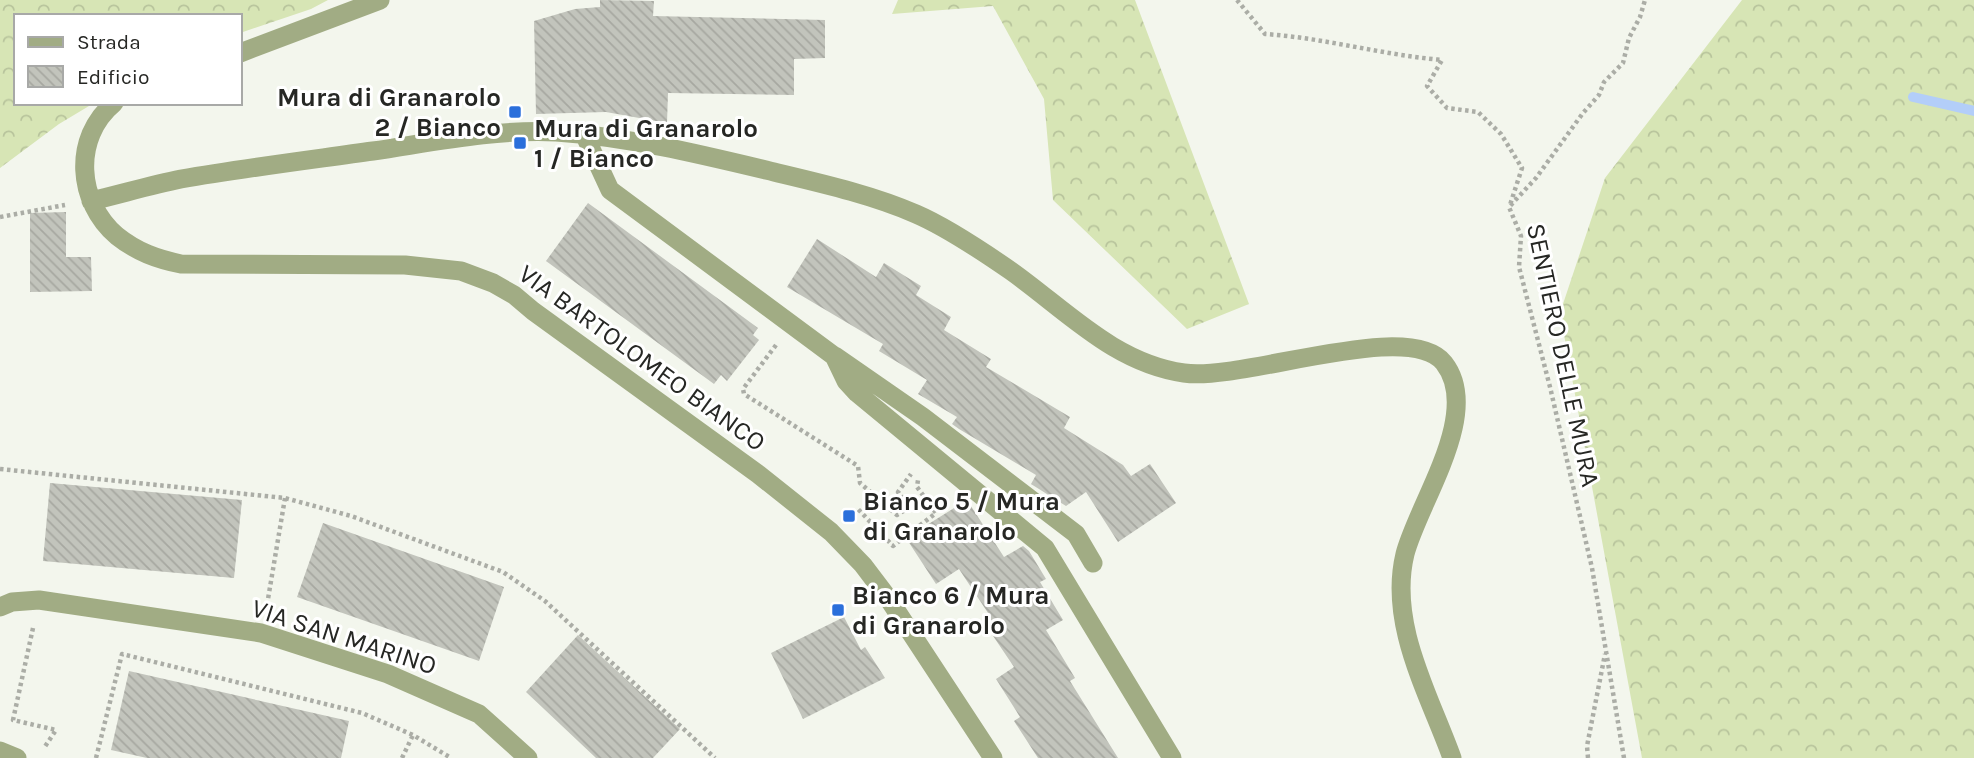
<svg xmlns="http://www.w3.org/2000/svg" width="1974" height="758" viewBox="0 0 1974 758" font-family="Karla,sans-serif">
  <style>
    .forest { fill: url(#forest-crowns) }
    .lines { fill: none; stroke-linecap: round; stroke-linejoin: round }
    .stream { stroke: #b3cef9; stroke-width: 10 }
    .building { fill: url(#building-back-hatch) }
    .path { stroke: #abada6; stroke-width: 4.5; stroke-dasharray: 3.5 3.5; stroke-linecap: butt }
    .minor { stroke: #a1ac84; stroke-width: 19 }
    .poi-dot { fill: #2b6fdb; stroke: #fff; stroke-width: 2.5 }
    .labels { text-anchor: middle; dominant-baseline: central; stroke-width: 6; stroke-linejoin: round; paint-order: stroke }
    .poi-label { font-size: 26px; font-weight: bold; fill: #262724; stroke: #fff; text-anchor: start }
    .street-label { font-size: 26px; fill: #262724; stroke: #fff }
  </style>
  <defs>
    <pattern id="forest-crowns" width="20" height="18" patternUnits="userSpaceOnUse" patternTransform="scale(1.75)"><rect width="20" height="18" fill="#d7e5b5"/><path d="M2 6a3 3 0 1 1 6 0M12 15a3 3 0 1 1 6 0" fill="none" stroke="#b8c49c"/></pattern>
    <pattern id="building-back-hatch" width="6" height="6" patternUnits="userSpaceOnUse" patternTransform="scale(1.75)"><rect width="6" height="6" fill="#c2c4bc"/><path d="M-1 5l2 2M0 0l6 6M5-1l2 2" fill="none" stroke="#a7a8a1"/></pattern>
  </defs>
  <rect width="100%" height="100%" fill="#f3f6ed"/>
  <path class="forest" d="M0,0h328l-17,9 -71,24v-17h-224v87h78l-35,21 -59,44z
    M898,0h237l114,304 -62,25 -134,-129 -9,-101 -51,-93 -101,8z
    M1742,0h232v758h-332l-82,-445 45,-135z"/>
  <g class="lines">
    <path class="stream" d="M1913,97l61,14"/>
  </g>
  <path class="building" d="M600,0l54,1 -1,15 172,4v38l-31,1v36l-126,-2 -1,30 -61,-11 -70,2 -2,-93 41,-12 25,-2z
    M588,203l170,125 -5,7 6,5 -32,41 -6,-6 -7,9 -168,-123z
    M66,212v45h25l1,34 -62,1v-79z
    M817,239l59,38 8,-14 37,23 -5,9 35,22 -7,13 47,29 -5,8 84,50 -6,11 59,37 8,11 19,-12 26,39 -58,39 -32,-50 -20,14 -35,-22 5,-9 -77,-46 -7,-5 5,-7 -39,-23 9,-14 -48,-29 4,-7 -96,-57z
    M50,483l192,17 -8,78 -191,-17z
    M967,500l37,57 19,-11 6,5 17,28 -6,3 23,38 -17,10 29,48 -5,3 48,77h-80l-24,-37 6,-4 -24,-38 18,-12 -31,-46 7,-5 -31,-47 -23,15 -30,-46z
    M323,523l181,64 -25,74 -182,-64z
    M844,617l17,33 4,-3 20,31 -82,41 -32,-66z
    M578,635l102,94 -27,29h-57l-70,-66z
    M129,671l220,50 -8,37h-194l-36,-8z"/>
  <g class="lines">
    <path class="path" d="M1237,0l28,34c60,4 118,21 177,26l-15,26 20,22 31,4 23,22 21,34 -12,37
      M0,217l65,-12
      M776,345l-33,44 1,5 114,72 2,17 37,32 13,-8 -12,-15 13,-18
      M0,469l285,29 66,18 152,56 42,29 170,157
      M853,513l5,-4 35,37 43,-33 -19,-26 1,-7
      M267,605l18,-107
      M33,628l-20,92 43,10 -12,18
      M96,758l26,-104 240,59 51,22 38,23
      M402,758l11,-23
      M1588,758l-1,-12 18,-92
      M1624,758l-32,-190 -42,-181 -31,-120 2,-31 -12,-29 27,-29 47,-65 16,-18 5,-13 19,-19 6,-25 11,-21 5,-17"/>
    <path class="minor" d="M240,53l140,-53
      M114,103c-42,35 -37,99 3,133 20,16 40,23 64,28l224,1 56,6 32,12 21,12 19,16 225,163 73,58 32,33 25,33 105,160
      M585,136l25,54 224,166 12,25 11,12 188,155 127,210
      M91,201c30,-7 60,-16 90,-22 63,-11 128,-19 192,-28 61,-9 122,-22 183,-19 74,5 147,23 218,40 46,11 99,23 142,42 28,12 69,39 95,57 55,39 103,92 173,102 58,9 225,-55 260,-10 39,50 -26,140 -39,191 -17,70 24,140 47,204
      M835,356l88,61 153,117 17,29
      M0,607l12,-5 27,-2 222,33 127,41 91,40 49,44
      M0,751l17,7"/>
  </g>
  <g class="poi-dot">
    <rect x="508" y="105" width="14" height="14" rx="3.5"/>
    <rect x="513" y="136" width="14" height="14" rx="3.5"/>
    <rect x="842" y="509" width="14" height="14" rx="3.5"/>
    <rect x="831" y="603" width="14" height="14" rx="3.5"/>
  </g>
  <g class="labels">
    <g class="poi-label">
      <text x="501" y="97" text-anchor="end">Mura di Granarolo<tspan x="501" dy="30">2 / Bianco</tspan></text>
      <text x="534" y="128">Mura di Granarolo<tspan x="534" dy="30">1 / Bianco</tspan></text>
      <text x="863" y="501">Bianco 5 / Mura<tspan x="863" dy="30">di Granarolo</tspan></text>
      <text x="852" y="595">Bianco 6 / Mura<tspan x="852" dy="30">di Granarolo</tspan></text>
    </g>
    <g class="street-label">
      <text transform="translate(1563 355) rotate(78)">SENTIERO DELLE MURA</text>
      <text transform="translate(642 358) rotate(36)">VIA BARTOLOMEO BIANCO</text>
      <text transform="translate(344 637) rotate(18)">VIA SAN MARINO</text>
    </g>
  </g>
  <rect x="14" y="14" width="228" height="91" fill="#ffffff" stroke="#a8a9a7" stroke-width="2"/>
  <rect x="28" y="37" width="35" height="10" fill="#a1ac84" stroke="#a8a9a7" stroke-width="2"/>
  <text x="77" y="49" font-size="21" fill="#262724">Strada</text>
  <rect x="28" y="66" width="35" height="21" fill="url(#building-back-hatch)" stroke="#a8a9a7" stroke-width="2"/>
  <text x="77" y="84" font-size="21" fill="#262724">Edificio</text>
</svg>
